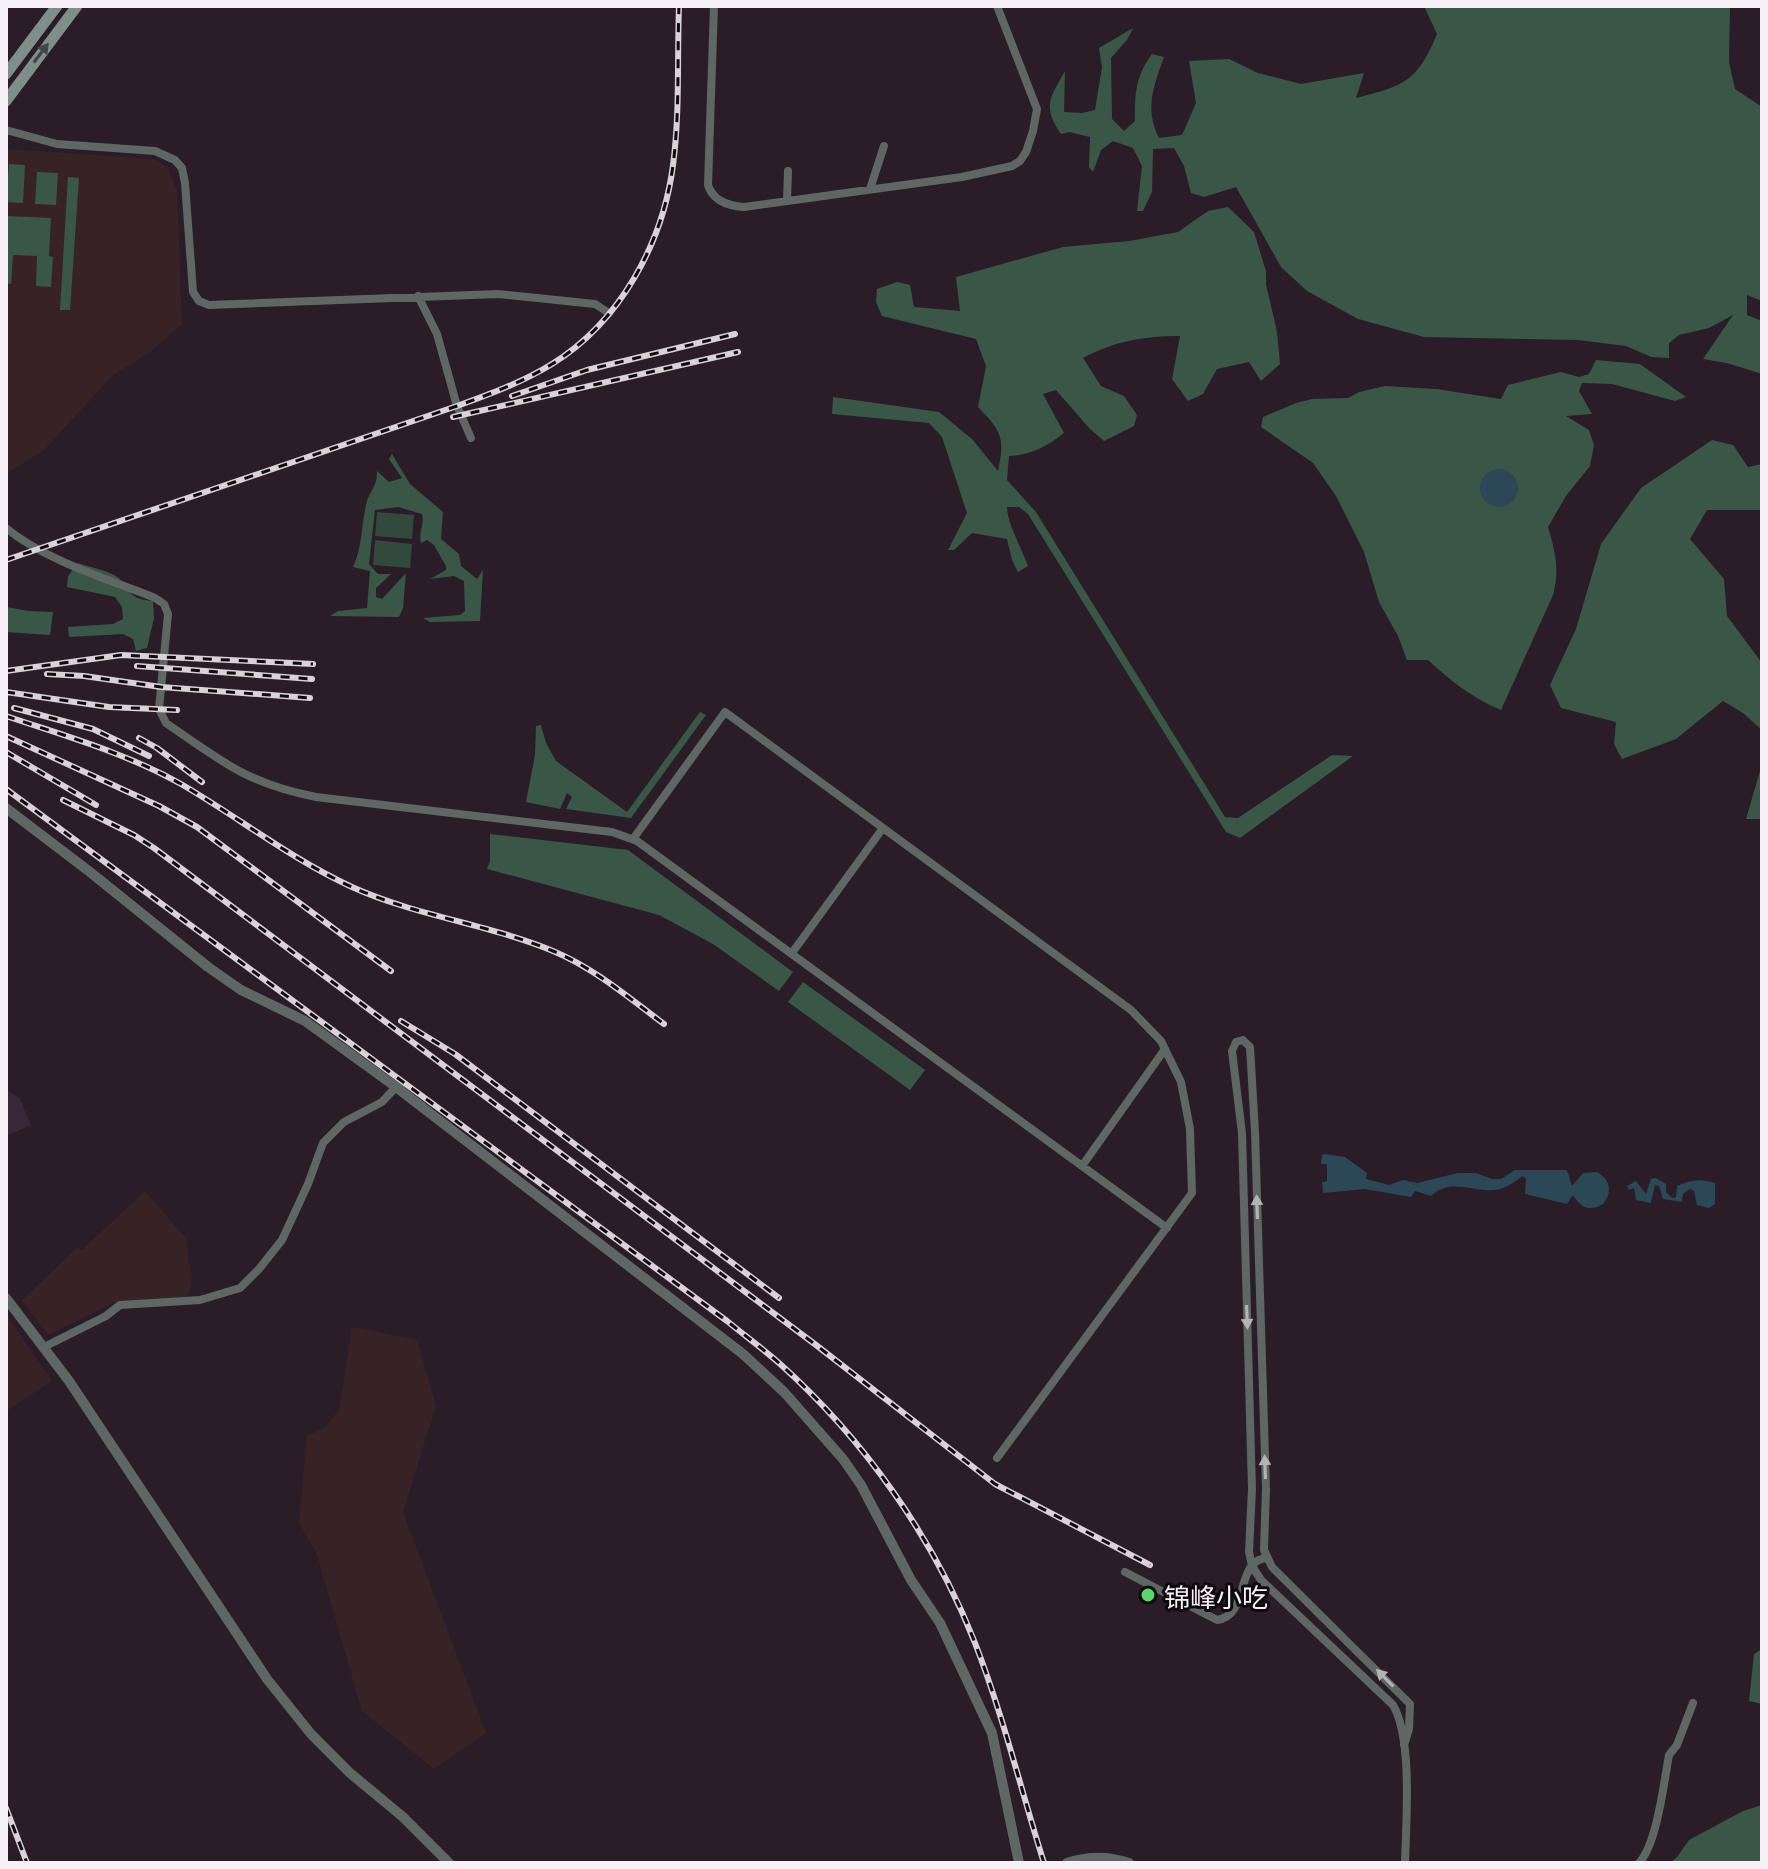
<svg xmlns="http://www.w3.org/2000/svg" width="1768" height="1869" viewBox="0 0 1768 1869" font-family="Literata,'Noto Sans SC',serif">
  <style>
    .industrial { fill: #372325 }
    .built { fill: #382736 }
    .green { fill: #32493d }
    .forest { fill: #3a5647 }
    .water { fill: #2c4756 }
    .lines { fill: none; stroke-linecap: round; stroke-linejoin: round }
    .minor { stroke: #5e6764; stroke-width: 8 }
    .tertiary { stroke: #5e6764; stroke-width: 10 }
    .secondary { stroke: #808e89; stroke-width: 11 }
    .rail-casing { stroke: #dad1d9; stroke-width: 6 }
    .rail { stroke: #0f0a0e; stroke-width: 3; stroke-dasharray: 9; stroke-linecap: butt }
    .oneway { fill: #424545 }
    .oneway2 { fill: #b3b2b5 }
    .poi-dot { fill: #5ed56c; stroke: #0f0a0e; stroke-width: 3 }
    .labels { text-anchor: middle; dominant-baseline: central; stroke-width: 6; stroke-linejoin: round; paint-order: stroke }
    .poi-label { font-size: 26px; fill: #f8f0f7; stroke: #0f0a0e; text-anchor: start }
  </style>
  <rect width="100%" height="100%" fill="#2a1d28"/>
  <path class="industrial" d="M6,149l148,10 14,9 9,22 5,134 -33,29 -36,22 -69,75 -38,24z
    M145,1191l41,47 6,46 -4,10 -4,3 -69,5 -67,33 -26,-35 56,-53 4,3z
    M6,1314l46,67 -46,30z
    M352,1327l65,13 19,66 -33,106 83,221 -52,36 -72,-58 -46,-159 -17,-29 8,-87 17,-8 15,-18z"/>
  <path class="built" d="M6,1089l14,10 11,26 -25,11z"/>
  <path class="green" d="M377,512l37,3 -2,24 -37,-3z
    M375,540l37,4 -2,24 -37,-3z"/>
  <path class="forest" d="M1424,6h306l-1,56 6,27 27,18v194l-15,-6v20l15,6v53l-35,-11 -24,-4 30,-44 -24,13 -30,7 -10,8v15l-18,-1 -25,-11 -48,-6 -154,-3 -66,-18 -51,-28 -26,-24 -45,-80 -32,10 -13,-4 -7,-27 -10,-18 -21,1 -1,43 -9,19h-6l5,-45 -9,-18 -20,-7 -12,9 -8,22 -4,-5 1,-30 -21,-5 -8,2c-19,-28 -11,-36 4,-63l-1,41 18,1 13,-3 7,-43 -3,-19 34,-20 -6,12 -16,18 1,61 12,12 11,-10c0,-29 0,-43 17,-67l12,3c-10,28 -20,52 -5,81l23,-3 14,-32 -7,-42 40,-2 29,14 43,11 63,-11 -8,25c48,-12 61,-16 81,-64z
    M9,164l16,1 -2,38 -17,-1z
    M37,172l21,1 -2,32 -21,-1z
    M68,177l11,1 -9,132h-10z
    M1228,207l26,25 12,39v13l11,48 3,32 -19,17 -12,-19 -32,7 -14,25 -15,7 -16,-22 8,-43c-35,0 -66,5 -97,22l18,28 23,10 13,19 -3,11 -30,15 -14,-12 -34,-39 -13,4 21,39c-18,14 -33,22 -55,23l-2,24 29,32 189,305 13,1 94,-63 21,1 -113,82 -14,-6 -198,-318 -9,-7h-12c0,16 15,42 21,59l-10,6 -6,-12 -5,-21 -35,-6 -18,17h-6l19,-37 -25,-76 -13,-14 -97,-9 1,-17 106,15 33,27 26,32c7,-34 4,-39 -20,-64l8,-41 -10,-27 -94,-23 -6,-14 1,-13 20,-7 13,3 4,22 46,4 -4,-34 107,-30 66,-6 49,-9 30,-21z
    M6,216l45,2 -2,38 4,1 -2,30 -15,-1 1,-30 -24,-1 -2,29 -5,-1z
    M1596,360l44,4 46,33 -11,4 -63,-17 -30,-1 -3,8 13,23 -26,2 23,14 5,15 -4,21 -24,30 -18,31c7,24 12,43 5,68l-52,115c-28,-11 -51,-30 -73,-50h-21l-9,-24 -19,-34 -15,-50 -28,-56 -23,-33 -52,-36 2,-10 33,-14 16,-4 36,-1 11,-6 26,-6 51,3 65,10 7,-14 53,-13 18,5 10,-3z
    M1712,440l21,5 15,22 14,-3v46h-55l-17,29 34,40 3,37 35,47v67l-19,-17 -20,-12 -47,38 -54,20 -8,-15 2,-22 -55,-14 -11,-23 26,-56 25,-85 40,-56z
    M392,454l18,30 33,28 -2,27 18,15 2,12 16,13 6,-9 -3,51 -50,1 -7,-4 37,-3 5,-4 -1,-30 -10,-5 -24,3 16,-9v-4l-12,-21 -7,-5 -6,3c-3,-12 4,-18 1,-29l-24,-7 -23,3 -6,54 9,10h13l-15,14v9l6,2 24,-26 -3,35 -4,9 -69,-1 8,-5 29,-3 3,-37 -17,-4c10,-21 8,-44 14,-66 5,-14 10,-14 10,-30l12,11 13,-4 -13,-19z
    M78,563c11,4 28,7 38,13 16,11 8,23 37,25l1,17 -7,30 -11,3 -3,-12 -10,-5 -54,3 -1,-10 45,-3 10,-5 -1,-12 -7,-10 -48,-10 1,-11z
    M6,607l23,4 24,1 -3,23 -44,-3z
    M700,712l6,3 -75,103 -65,-9 6,-12 -5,-4 -7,16 -34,-7 9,-47 1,-29 5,-1 5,18 10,18 71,51z
    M1762,764v55h-16z
    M490,834l138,16 165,122 -14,19 -66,-47 -54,-29 -172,-46 3,-8z
    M803,982l122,88 -15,20 -122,-88z
    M1762,1649v55l-13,-3 5,-47z
    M1762,1805v58h-92l7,-6 12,-17 54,-29z"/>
  <path class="water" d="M1480 488a19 19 0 1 1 38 0a19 19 0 1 1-38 0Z
    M1325,1154l20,3 22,16 -1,6 23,6 14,-5 14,3 41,-10h18l16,6h9l14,-9h52l5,16 11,-13 14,-1c13,7 16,20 6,32 -12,8 -23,4 -30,-9l-6,9 -42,-10 1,-15 -3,-3c-6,4 -15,11 -23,13 -24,6 -48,-13 -69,7l-16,-5 -4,6 -46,-8 -42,4 -1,-11 5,-1v-17h-6l1,-9z
    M1656,1178l10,6v8l6,6 4,-1 1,-11c13,-6 24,-8 38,-3v21l-6,4 -12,-3 -3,-14 -4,-2 -7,5 -1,8 -19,-3 -4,-13 -4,-1 -4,18 -15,-3 -2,-12 -5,2 -2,-4 9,-5 10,13 5,-15z"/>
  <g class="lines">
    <path class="minor" d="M714,6l-6,179c5,16 21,21 36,22l218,-30 50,-11 8,-5 6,-9 7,-21 4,-22 -40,-103
      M6,130l51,14 98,7 20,9 7,8 3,15 8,109 6,9 10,4 289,-11 97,10 14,9
      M870,189l14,-43
      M787,201l1,-30
      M418,296l19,38 20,72 14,32
      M6,528c40,33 102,51 149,70l9,6 4,10 -9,95 7,14c55,38 82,61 150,74l296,35 25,9 530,387
      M633,839l92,-127 406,298 30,31 20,41 9,47 2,64 -195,265
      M792,953l91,-125
      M1082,1166l83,-117
      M44,1347l62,-31 14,-11 80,-5 40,-12 19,-19 23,-29 26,-56 15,-41 21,-21 38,-20 14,-15
      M1125,1572l92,48c34,-5 17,-61 51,-62
      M1404,1745l5,-16 1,-25 -138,-137 -8,-17 2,-61 -11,-357 -5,-85 -7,-7 -7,2 -4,9 10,82 10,356 -3,63 3,14 9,14 132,125c20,34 13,117 12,158
      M1639,1863c18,-19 25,-81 30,-108l8,-10 16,-42"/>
    <path class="tertiary" d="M6,808l84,64 118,95 33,23 64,31 91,66 347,267 41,38 59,67 18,26 50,95 29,43 52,110 27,130
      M6,1298l63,83 198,298 44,55 39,39 53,44 46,46
      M1067,1863c21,-7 42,-7 62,0"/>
    <path class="secondary" d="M6,74l51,-68
      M6,101l71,-95"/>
    <g class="rail-casing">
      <path id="rail" d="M512,396l75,-26 148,-36
        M453,417l285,-65
        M6,560l451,-154c33,-12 66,-24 95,-42 68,-42 111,-121 121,-199 7,-52 4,-106 6,-159
        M137,666l175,13
        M6,671l115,-16 192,9
        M47,674l37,2 77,11 149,11
        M6,692l103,15 68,3
        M14,708l79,21 56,27
        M6,716c59,20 120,37 175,68 57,33 110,75 171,103 64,29 136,37 201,64 41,17 76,47 111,73
        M6,736l153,70 38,21 194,144
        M139,738l18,10 45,34
        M6,752l90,53
        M6,789l721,532c17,14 35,27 52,42 84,75 155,175 196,280 28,72 46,147 69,220
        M63,800l71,35 20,13 662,497 179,139 155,81
        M401,1021l54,33 324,244
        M6,1808l21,55"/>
    </g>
    <use href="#rail" class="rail"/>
  </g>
  <defs><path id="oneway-solid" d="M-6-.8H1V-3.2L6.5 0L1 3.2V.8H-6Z" transform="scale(2)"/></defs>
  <use class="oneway" href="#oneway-solid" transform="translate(41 53) rotate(-53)"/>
  <g class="oneway2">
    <use href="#oneway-solid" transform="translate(1257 1207) rotate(-92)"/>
    <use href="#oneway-solid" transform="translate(1247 1317) rotate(88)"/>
    <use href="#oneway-solid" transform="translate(1265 1467) rotate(-92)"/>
    <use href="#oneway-solid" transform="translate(1385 1678) rotate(-135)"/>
  </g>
  <circle class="poi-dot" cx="1148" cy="1595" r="8"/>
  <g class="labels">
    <g class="poi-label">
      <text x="1164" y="1595">锦峰小吃</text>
    </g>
  </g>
  <rect width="1768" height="1869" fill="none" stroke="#f8f0f7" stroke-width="16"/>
</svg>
